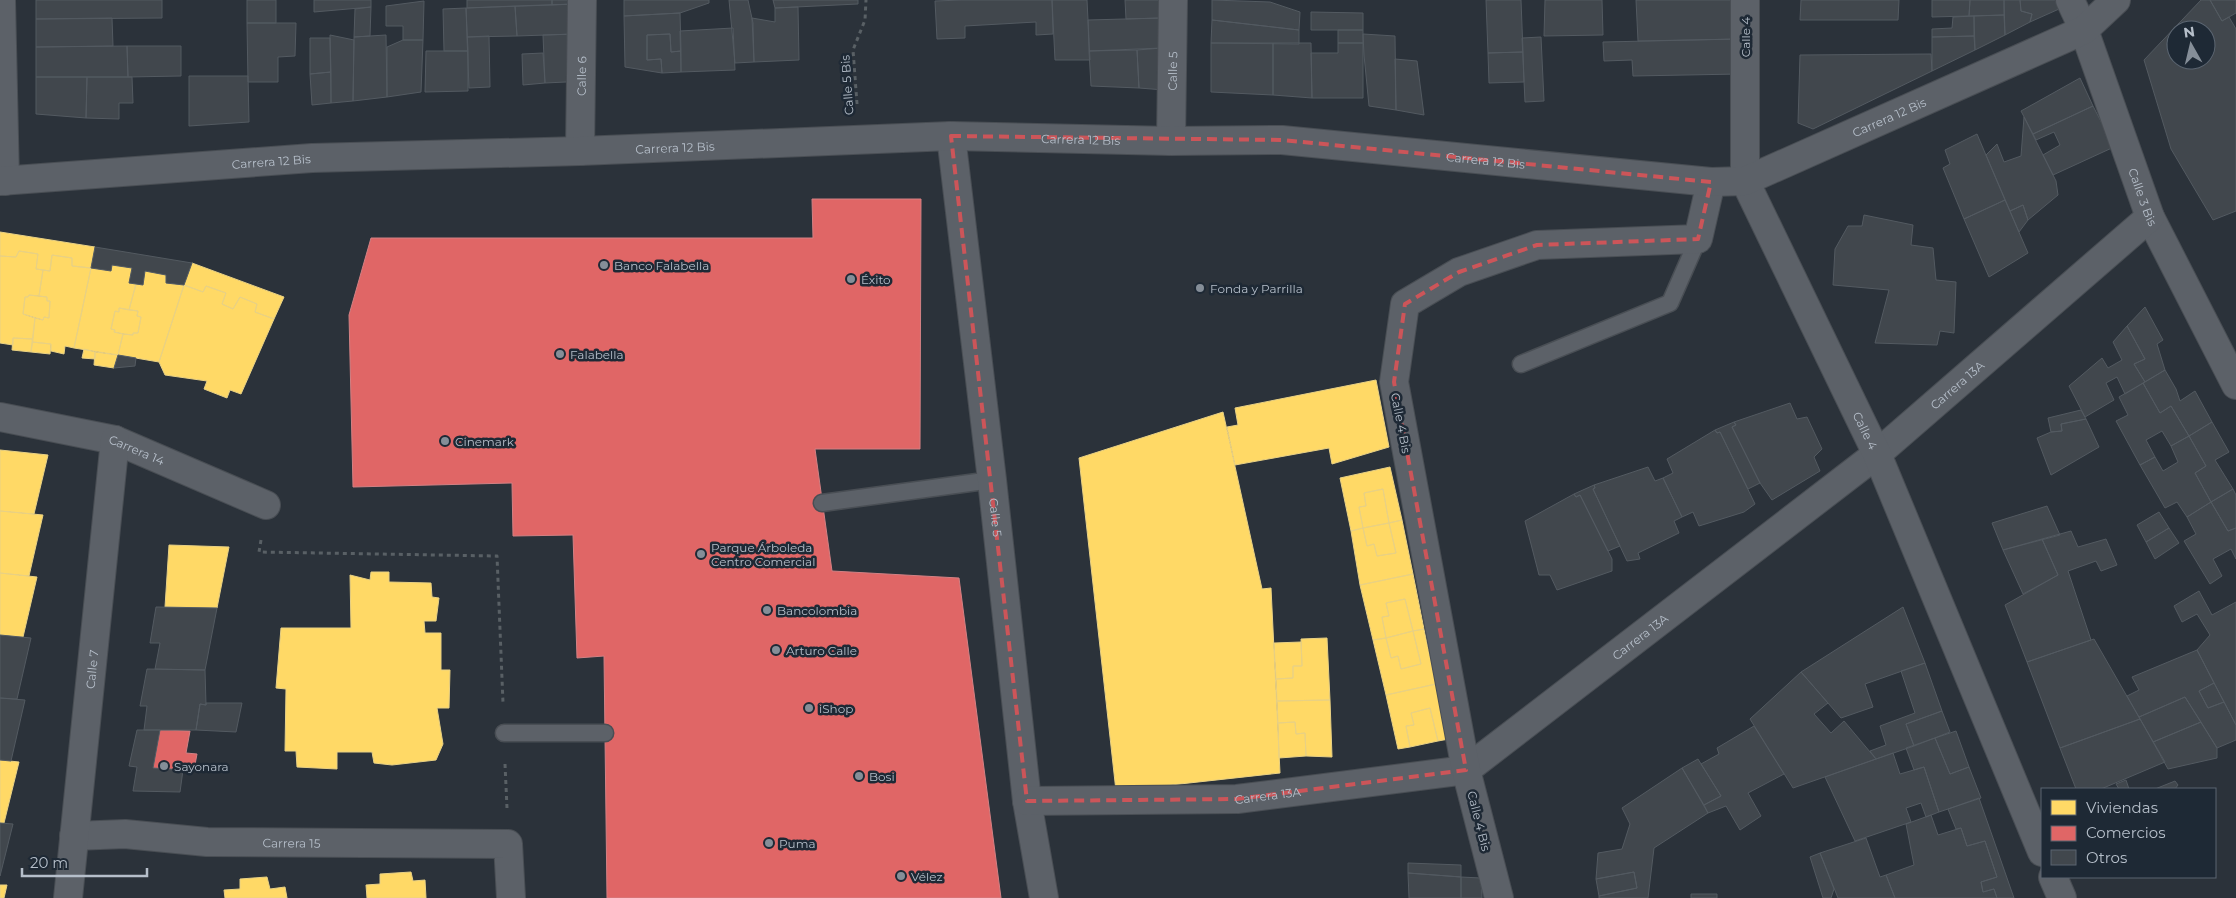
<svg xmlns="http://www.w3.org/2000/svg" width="2236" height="898" viewBox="0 0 2236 898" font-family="Montserrat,sans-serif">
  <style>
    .homes { fill: #ffd966; stroke: #e9d184 }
    .shops { fill: #e06666; stroke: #d38184 }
    .building { fill: #41474d; stroke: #535a61; fill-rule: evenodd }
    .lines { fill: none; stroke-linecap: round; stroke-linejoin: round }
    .service-casing { stroke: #494e54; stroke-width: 19 }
    .minor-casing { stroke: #494e54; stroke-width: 30 }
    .tertiary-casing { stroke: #494e54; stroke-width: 30 }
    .path { stroke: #596065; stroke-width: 3; stroke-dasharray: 4 4; stroke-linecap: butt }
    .service { stroke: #5c6168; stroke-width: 16 }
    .minor { stroke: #5c6168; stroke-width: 28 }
    .tertiary { stroke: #5c6168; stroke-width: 28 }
    .marked { fill: none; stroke: #cc5559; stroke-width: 4; stroke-dasharray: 10 6; stroke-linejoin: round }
    .poi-dot { fill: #858e98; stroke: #1e2935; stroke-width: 2 }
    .labels { text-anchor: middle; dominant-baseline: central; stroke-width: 5; stroke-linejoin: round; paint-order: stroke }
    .street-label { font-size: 12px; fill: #b6bfca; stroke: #1e2935 }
    .poi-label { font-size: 12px; fill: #b6bfca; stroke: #1e2935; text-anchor: start }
  </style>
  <rect width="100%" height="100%" fill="#2b323a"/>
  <path class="homes" d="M0,232l95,15 -4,21 -19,-2v-8l-20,-3 -2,16 -14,-2 2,-15 -19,-3 -3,6 -16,-1z
    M19,251l19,3 -2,15 7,1 -4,26 -10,-1 -1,2h-3l-2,17 12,4 -2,21 -20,-1v7l-13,-2v-87l16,1z
    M52,255l20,3v8l19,2 -17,80 -9,-2 -1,8 -13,-3v-7l-19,-2 3,-24 8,2 1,-3 5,1 1,-17h-3v-4l-8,-1 4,-26 7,1z
    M192,263l92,34 -10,22 -19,-7 2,-8 -17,-7 -7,12 -11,-5 4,-11 -20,-7 -3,6 -19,-7z
    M112,265l20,3 -3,15 7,1 -7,26 -10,-2v4l-4,-1 -4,18 4,1 -1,2 9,2 -5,21 -44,-7 17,-80 20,3z
    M145,271l21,4v8l18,2 -25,77 -41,-7 5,-21 10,1v-2h5l3,-16 -4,-1 1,-5 -9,-1 7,-26 7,1z
    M184,285l19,7 3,-6 20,7 -4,11 11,5 7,-12 17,7 -2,8 19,7 -33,75 -11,-4 -3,8 -23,-9 3,-8 -42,-6 -6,-13z
    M29,295l18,2v4h3l-1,17 -5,-1 -1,3 -20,-6 2,-17h3z
    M119,308l19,3 -1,5 4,1 -3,16h-5v2l-9,-1 -10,-2 1,-2 -4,-1 4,-18 4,1z
    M13,338l20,1 -2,13 -19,-2z
    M32,342l19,2 -1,10 -19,-2z
    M84,349l11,3v7l-13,-1z
    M95,352l23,3 -4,13 -20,-3z
    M1376,380l13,67 -57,17 -3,-16 -94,17 -8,-38 11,-2 -3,-17z
    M1223,412l39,177 9,-1 9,185 -164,18 -37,-333z
    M0,450l48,5 -14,59 -34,-3z
    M1390,467l12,53 -13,3 -6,-34 -19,4 2,13 -7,1 4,21 -12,3 -11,-53z
    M1383,489l6,34 -26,5 -4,-21 7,-1 -2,-13z
    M0,511l43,4 -14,61 -29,-3z
    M1402,520l11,54 -53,11 -9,-54 12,-3 4,18 7,-2 3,12 19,-3 -7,-30z
    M1389,523l7,30 -19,3 -3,-12 -7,2 -4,-18z
    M169,545l60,2 -12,61 -52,-1z
    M371,572h18v10l42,1 1,14 7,1 -3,23h-12l1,12h16v37h9l-1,38h-12l6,36 -7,16 -44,5 -18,-2 -2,-11h-35v17l-40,-2 -1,-16h-11l1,-62 -10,-1 5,-60h70l-1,-53 20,5z
    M0,573l37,4 -14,60 -23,-2z
    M1413,574l11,55 -11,2 -8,-32 -19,4 3,13 -7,1 4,21 -13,2 -13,-55z
    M1405,599l8,32 -27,7 -4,-21 7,-1 -3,-13z
    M1424,629l12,55 -50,11 -13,-55 13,-2 5,20 7,-2 3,13 20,-5 -8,-33z
    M1413,631l8,33 -20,5 -3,-13 -7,2 -5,-20z
    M1327,638l3,62 -53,1 -1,-22 17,-1v-12h9l-1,-27z
    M1301,642l1,24h-9v12l-17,1 -2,-36z
    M1436,684l13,55 -11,2 -8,-33 -19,5 3,12 -8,1 4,21 -12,2 -12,-54z
    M1330,700l2,57 -26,-1 -1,-23 -9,1 -1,-12 -17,1 -1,-22z
    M1430,708l8,33 -28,6 -4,-21 8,-1 -3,-12z
    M1295,722l1,12 9,-1 1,23 -27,2 -1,-35z
    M0,760l19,2 -15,61h-4z
    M411,872l2,9 12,-1 1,18h-59l-1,-13 14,-1v-10z
    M267,877l3,12 15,-2 2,11h-62l-1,-8 16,-1v-10z
    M0,885h7l-3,13h-4z"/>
  <path class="shops" d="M812,199h109l-1,250h-105l17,122 127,7 42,320h-394l-3,-242 -27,2 -4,-123 -60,1 -1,-53 -159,4 -4,-172 22,-77h442z
    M160,730l30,1 -4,22 11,1 -3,16 -41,-2z"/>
  <path class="building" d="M36,0h126v18l-126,1z
    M247,0h29v23h-29z
    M314,0h57v7l-57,5z
    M467,0h85v5l-85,3z
    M552,0h22v4l-22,1z
    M624,0h85v3l-29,10 -56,3z
    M729,0h19l5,23 1,39 -19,1z
    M773,0h85v4l-83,4z
    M962,0h90l1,34 -17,1v-13l-71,4v12l-28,1 -2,-38z
    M1052,0h35l3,60h-35z
    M1125,0h35l1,18 -35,1z
    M1212,0l58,2 30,10 -1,18 -87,-10z
    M1486,0h35l2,52 -35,1z
    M1545,0h57l1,35 -59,1z
    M1636,0h101l1,39 -100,2z
    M1801,0h98l-1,20h-98z
    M1932,0h38l-1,16 -37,1z
    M1970,0h34v15l-35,1z
    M2004,0h16l1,11 11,3 -2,8 -25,13z
    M2020,0h45l3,5 -38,17 2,-8 -11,-3z
    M2201,0h9l12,21 7,-4 7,12v182l-23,9 -42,-71 -27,-89zM2176,30h30v30h-30z
    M2236,0v13l-14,8 -12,-21z
    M424,1l-1,39h-20v-14h-17v-20z
    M574,4l1,30 -58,2 -2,-30z
    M515,6l2,30 -50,1 -1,-29z
    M371,7l-1,29 -16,1 1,-28z
    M798,7l1,53 -45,2 -2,-44 23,4v-14z
    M466,8l2,43h-24l-1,-42z
    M1311,12l52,1v17h-52z
    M680,13l1,38 -10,1 -1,-18 -23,1v25l14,-1 1,14 -37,-6 -1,-51z
    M2004,15l1,20 -30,15 -1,-34z
    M1974,16v20l-42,1v-8l20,-1 1,-11z
    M112,18l1,28 -77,1v-28z
    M1161,18l1,30 -73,3 -1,-31z
    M1212,20l87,10v14l-88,-1z
    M247,23h49l-1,33 -17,1v25h-30z
    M733,28l2,42 -54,2 -1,-41z
    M1338,30h25v13h-25z
    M575,34l1,36 -10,12 -21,1 -2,-48z
    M670,34l1,18 10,-1v21l-19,1 -1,-14 -14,1v-25z
    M1363,34l32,2 1,74 -27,-4 -5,-51z
    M330,35l24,5 -1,61 -22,2z
    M386,35l1,62 -34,4 1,-64z
    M489,36l1,51 -21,1 -2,-51z
    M1974,36l1,14 -43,21v-34z
    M1541,37l3,64 -19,1 -3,-64z
    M310,38h20l1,34 -21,2z
    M1738,39l1,35 -106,2 -1,-16 -28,1 -1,-19z
    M403,40h20l-2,52 -34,5v-50z
    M1211,43h62v52l-62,-3z
    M1273,43h38l1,55 -39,-3z
    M1338,43h25v55h-51l-1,-45h27z
    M127,46h54v30l-53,1z
    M127,46l1,31h-92v-30z
    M1162,48l2,42 -25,-2 -2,-38z
    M1137,50l2,38 -48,-2 -2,-35z
    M426,51h42v40l-43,1z
    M1523,52l1,30 -35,1 -1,-30z
    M543,53l2,30 -22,2 -1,-31z
    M1931,54l1,17 -119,58 -15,-6 2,-68z
    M1395,59l22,2 7,54 -28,-5z
    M331,72v31l-19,2 -2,-31z
    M189,76h59l1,46 -60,4z
    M36,77h51l-1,41 -50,-4z
    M87,77h45l1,26h-14v16l-33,-1z
    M2080,78l13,28 -60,28 -12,-23z
    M2093,106l21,41 -61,28 -10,-20 17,-10 -6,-13 -18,8 -3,-6z
    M2024,117l32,64 2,14 -30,25 -5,-15 -13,6 -24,-56 11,-11 7,18 17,-6z
    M1977,134l28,66 -41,19 -21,-51 7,-4 -5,-14z
    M2005,200l23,53 -39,24 -25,-58z
    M2023,205l5,15 -9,12 -9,-21z
    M1864,215l49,10 -2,20 22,3 3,32 20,2 -2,51 -14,-2 -3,14 -62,-2 14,-53 -56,-5 2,-36 13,-23h14z
    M95,247l97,16 -8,22 -18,-2v-8l-21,-4 -2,14 -14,-2 3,-15 -20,-3 -1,6 -20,-3z
    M2145,307l18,33 -6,4 8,26 -20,12 -11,-18 11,-5 -18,-33z
    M2127,326l18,33 -11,5 11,18 -20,12 -8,-17 -11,6 8,17 -29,17 -16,-31 33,-28 6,10 14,-8 -9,-18z
    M118,355l18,3 -1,8 -21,2z
    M2165,370l11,19 4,12 15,-10 17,31 -23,14 -18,-30 -11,7 -17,-30z
    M2143,383l17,30 11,-7 18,30 -18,10 -9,-15 -16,9 9,17 -15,8 -24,-44 12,-6 -9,-18z
    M1790,403l7,16 10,-2 15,32 -8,8 6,14 -48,29 -12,-17 -28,-56 4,-2 -2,-3z
    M2081,410l5,9 -25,5 1,7 -11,1 -3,-14z
    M2086,419l13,28 -48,28 -14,-37 14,-6 11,-1 -1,-7z
    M1734,422l2,3 -4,2 28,56 -12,6 -28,-57 -3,1 -2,-3z
    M2212,422l17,30 -14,8 18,29 -22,13 -16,-29 11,-7 -17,-30z
    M1715,430l2,3 3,-1 35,72 -11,8 -45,14 -6,-14 -11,5 -19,-39 10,-5 -6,-14z
    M2189,436l17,30 -11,7 16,29 -24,15 -10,-15 -12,6 -25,-43 15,-8 8,14 15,-9 -7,-16z
    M1648,467l7,14 8,-3 19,39 -8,4 5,12 -41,20 2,6 -13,2 -34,-72 2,-1 -1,-3z
    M1594,485l1,3 -2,1 27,57 -12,5 -28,-56 -4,2 -2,-3z
    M2233,489l3,6v33l-8,3 -17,-29z
    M1574,494l2,3 4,-2 32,64v12l-55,19 -7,-15h-11l-14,-54z
    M2211,502l17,29 8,-3v31l-5,-10 -18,10 9,17 -12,8 -26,-43 12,-7 -9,-17z
    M2047,506l13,29 -57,15 -11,-27z
    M2159,512l10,16 -23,14 -9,-17z
    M2169,528l10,15 -24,16 -9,-17z
    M2071,531l7,16 28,-8 11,26 -16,6 -5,-10 -28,10 23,69 -64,22 -22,-57 53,-30 -16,-36z
    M2042,539l16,36 -35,19 -20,-44z
    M2199,591l13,24 24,-13v123l-39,-75 13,-15 -13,-21 -15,8 -8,-16z
    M156,607l61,1 -12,62 -50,-1 5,-26h-10z
    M1903,607l22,56 -60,21 8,23 -32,11 -40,-46z
    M0,635l31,3 -14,61 -17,-1z
    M2094,639l46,80 -80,29 -33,-86z
    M2197,650l17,33 -15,8 9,17 16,-6 12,23v15l-19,8 -32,-51 -46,20 -12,-21 12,-6 -7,-13z
    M1925,663l17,48 -36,13 8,22 -38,13 -6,-8 16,-6 -6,-19 35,-13 -14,-42z
    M147,669l58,1 1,35 -6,-1 -4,26h-52l3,-24h-7z
    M1801,672l27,31 -14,11 17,19 13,-12 32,38 -83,29 -43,-69z
    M2214,683l10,19 -16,6 -9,-17z
    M2185,697l16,25 -48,20 -14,-25z
    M0,698l25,2 -14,61 -11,-1z
    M206,703h36l-6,29 -40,-2 4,-26 6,1z
    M1942,711l8,21 -36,14 -8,-22z
    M2140,719l25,43 -64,27h-25l-16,-41z
    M2201,722l16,26v10l-49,11 -15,-27z
    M1754,726l30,48 -36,19 13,23 -21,14 -14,-24 -18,7 -4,-8 17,-9 -20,-32 18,-10 -2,-6z
    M137,730h23l-7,38 30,2 -3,22 -47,-1 4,-24 -8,-1z
    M1956,731l13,36 -19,7 -15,-36z
    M1935,738l15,36 19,-7 12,31 -42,14 -15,-45 -10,3 -8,-22z
    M1893,753l7,21 24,-7 15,45 -13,5 -5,-14 -15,5 5,14 -56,19 -30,-64z
    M1698,759l23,37 -17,9 -22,-37z
    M1682,768l26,45 -54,35 -6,50h-49v-2l38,-8 -3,-16 -38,7 2,-26 24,-4 8,-25 -8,-16z
    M2126,780l3,9h-10l-3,-5z
    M2175,781l3,4 -3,4h-20z
    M1979,798l35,100h-17l-3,-9 -11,3 -2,-10 16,-5 -12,-36 -18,5 -6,-18 -5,1 -8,-20z
    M1931,815l7,20 23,-7 6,18 18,-5 12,36 -16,5 2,10 11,-3 3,9h-102l-9,-23 28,-10 -8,-41z
    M0,823l13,1 -13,52z
    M1866,838l14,39 6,-2 9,23h-57l-18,-45z
    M1820,853l14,36 -3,9h-8l-13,-41z
    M1408,863l53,2v12l-53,-4z
    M1634,872l3,16 -38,8 -3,-17z
    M1408,873l53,4v21h-52z
    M1461,877l20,1 1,20h-21z
    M1691,894h26v4h-26z"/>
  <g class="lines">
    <g class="service-casing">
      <path id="service" d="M1521,364l149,-61 28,-64
        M822,503l170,-23
        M504,733h101"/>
    </g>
    <g class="minor-casing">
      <g id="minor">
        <path d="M1,0l4,181"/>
        <path id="s1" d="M2070,0l14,30 66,187 86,168"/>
        <path id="s2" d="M951,136l41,344 35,321 17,97"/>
        <path id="s3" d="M1171,141l2,-141"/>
        <path id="s4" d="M580,151l2,-151"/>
        <path id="s5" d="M0,417l115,23 151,65"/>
        <path id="s6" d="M1027,801l210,-2 229,-29 411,-316 273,-237"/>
        <path id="s7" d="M74,836l51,-2 82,8 301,2 3,54"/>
        <path id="s8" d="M68,898l47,-458"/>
        <path d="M1499,898l-33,-128 -72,-388 11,-78 54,-32 78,-27 161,-6 13,-57"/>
      </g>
    </g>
    <g class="tertiary-casing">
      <g id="tertiary">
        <path id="s9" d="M1745,0v181l132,273 165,398"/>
        <path id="s10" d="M0,181l312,-23 268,-7 371,-15 220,5 111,-1 429,42 34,-1 339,-151 32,-30"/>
        <path d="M2053,877l9,21"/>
      </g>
    </g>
    <path class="path" d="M857,104l-4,-54 12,-30 1,-20
      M261,540l-2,12 238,4 6,147
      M505,764l2,44"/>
    <use href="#service" class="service"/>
    <use href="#minor" class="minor"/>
    <use href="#tertiary" class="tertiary"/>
  </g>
  <path class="marked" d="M951,136l331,4 429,42 -13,57 -161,6 -78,27 -54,32 -11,78 72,388 -229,29 -210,2z"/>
  <g class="poi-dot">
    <circle cx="604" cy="265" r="5"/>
    <circle cx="851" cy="279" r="5"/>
    <circle cx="1200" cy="288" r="5"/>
    <circle cx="560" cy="354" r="5"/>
    <circle cx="445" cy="441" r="5"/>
    <circle cx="701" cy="554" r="5"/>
    <circle cx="767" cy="610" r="5"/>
    <circle cx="776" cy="650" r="5"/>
    <circle cx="809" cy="708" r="5"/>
    <circle cx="164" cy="766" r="5"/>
    <circle cx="859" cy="776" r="5"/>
    <circle cx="769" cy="843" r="5"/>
    <circle cx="901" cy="876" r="5"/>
  </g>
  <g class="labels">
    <g class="street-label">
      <text transform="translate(1745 37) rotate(-90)">Calle 4</text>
      <text stroke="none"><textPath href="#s3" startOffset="70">Calle 5</textPath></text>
      <text stroke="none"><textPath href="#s4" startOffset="75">Calle 6</textPath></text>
      <text transform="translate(847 85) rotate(-94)">Calle 5 Bis</text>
      <text stroke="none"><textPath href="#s10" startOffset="1906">Carrera 12 Bis</textPath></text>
      <text stroke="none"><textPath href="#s10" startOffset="1082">Carrera 12 Bis</textPath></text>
      <text stroke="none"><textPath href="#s10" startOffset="676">Carrera 12 Bis</textPath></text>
      <text stroke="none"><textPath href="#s10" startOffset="1488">Carrera 12 Bis</textPath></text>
      <text stroke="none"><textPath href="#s10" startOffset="272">Carrera 12 Bis</textPath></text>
      <text stroke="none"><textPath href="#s1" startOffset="210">Calle 3 Bis</textPath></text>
      <text stroke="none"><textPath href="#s6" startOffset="1065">Carrera 13A</textPath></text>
      <text transform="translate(1401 423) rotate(79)">Calle 4 Bis</text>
      <text stroke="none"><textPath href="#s9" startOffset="458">Calle 4</textPath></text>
      <text stroke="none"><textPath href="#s5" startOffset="141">Carrera 14</textPath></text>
      <text stroke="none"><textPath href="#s2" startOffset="384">Calle 5</textPath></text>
      <text stroke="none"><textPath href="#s6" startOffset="660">Carrera 13A</textPath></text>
      <text stroke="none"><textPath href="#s8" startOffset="230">Calle 7</textPath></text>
      <text stroke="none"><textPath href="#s6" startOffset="241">Carrera 13A</textPath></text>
      <text transform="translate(1479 821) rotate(76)">Calle 4 Bis</text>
      <text stroke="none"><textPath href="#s7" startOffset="218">Carrera 15</textPath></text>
    </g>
    <g class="poi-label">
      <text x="614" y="265">Banco Falabella</text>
      <text x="861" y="279">Éxito</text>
      <text x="1210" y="288">Fonda y Parrilla</text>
      <text x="570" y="354">Falabella</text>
      <text x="455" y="441">Cinemark</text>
      <text x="711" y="547">Parque Árboleda<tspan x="711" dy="14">Centro Comercial</tspan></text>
      <text x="777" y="610">Bancolombia</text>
      <text x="786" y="650">Arturo Calle</text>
      <text x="819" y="708">iShop</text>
      <text x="174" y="766">Sayonara</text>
      <text x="869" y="776">Bosi</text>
      <text x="779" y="843">Puma</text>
      <text x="911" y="876">Vélez</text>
    </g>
  </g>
  <rect x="2041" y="788" width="175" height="90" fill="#1e2935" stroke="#5b6571"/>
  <rect x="2051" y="800" width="25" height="15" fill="#ffd966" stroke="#5b6571"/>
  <text x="2086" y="813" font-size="15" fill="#b6bfca">Viviendas</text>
  <rect x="2051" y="826" width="25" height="15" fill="#e06666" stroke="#5b6571"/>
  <text x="2086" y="838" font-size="15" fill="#b6bfca">Comercios</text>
  <rect x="2051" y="850" width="25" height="15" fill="#41474d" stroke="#5b6571"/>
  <text x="2086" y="863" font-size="15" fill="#b6bfca">Otros</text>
  <g transform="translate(2191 45) rotate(352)"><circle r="24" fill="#1e2935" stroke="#5b6571"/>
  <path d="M0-4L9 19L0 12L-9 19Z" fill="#858e98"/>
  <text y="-8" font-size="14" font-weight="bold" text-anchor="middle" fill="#b6bfca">N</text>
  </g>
  <path d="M22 868v8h125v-8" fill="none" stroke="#b6bfca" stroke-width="2.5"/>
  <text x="30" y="868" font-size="15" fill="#b6bfca" stroke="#1e2935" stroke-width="4" paint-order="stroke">20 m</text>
</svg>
